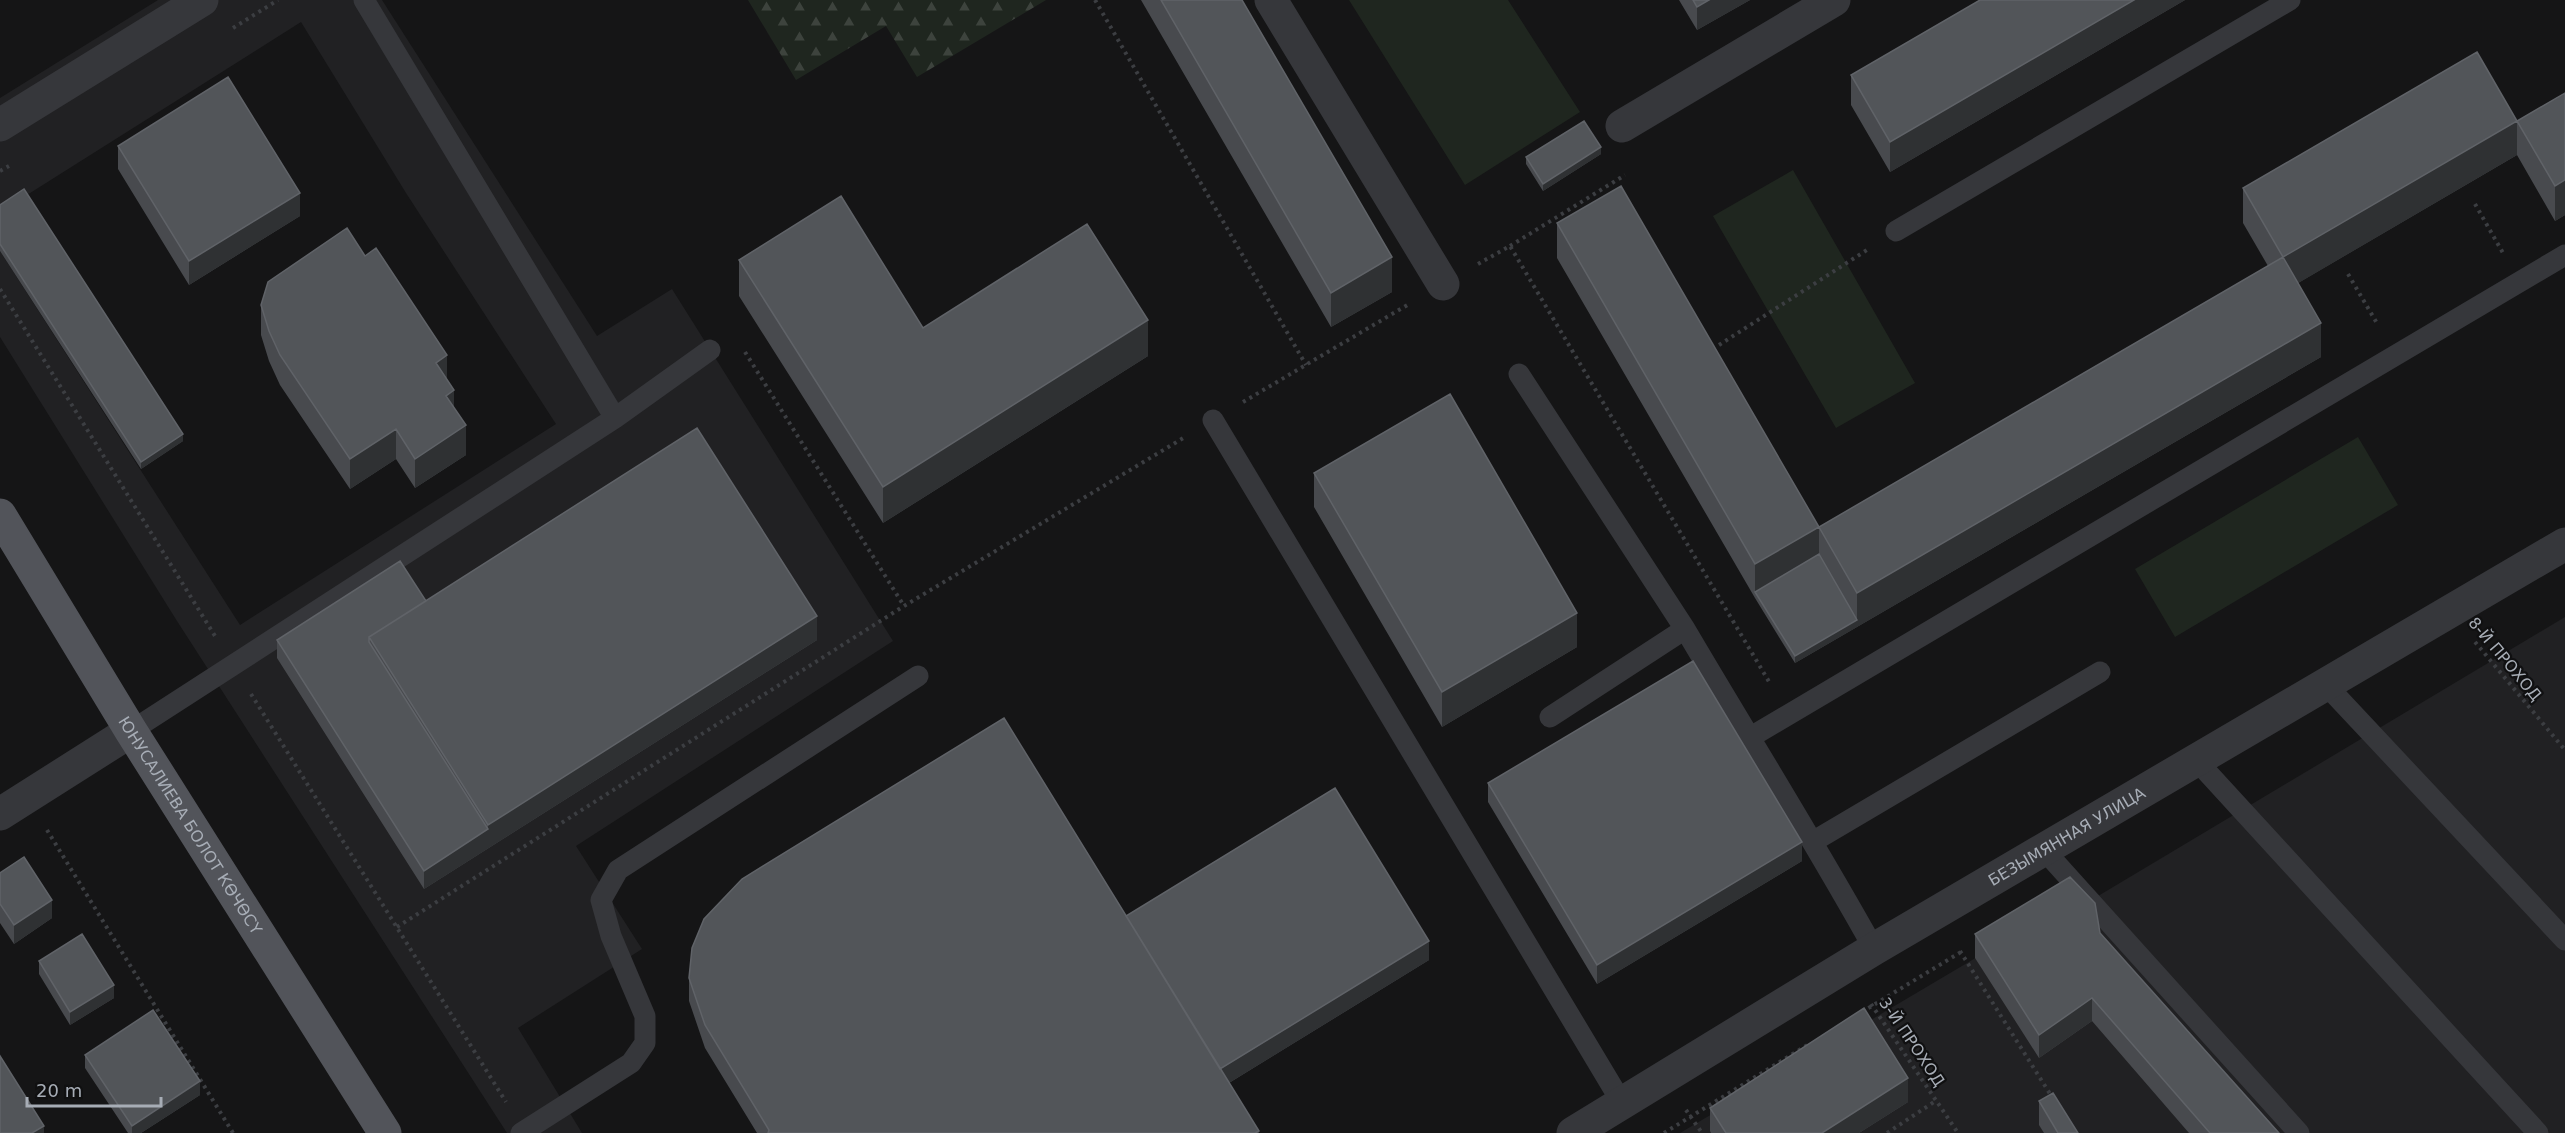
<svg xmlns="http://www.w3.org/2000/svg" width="2565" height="1133" viewBox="0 0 2565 1133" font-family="'DejaVu Sans',sans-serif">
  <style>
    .built { fill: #212123 }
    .forest { fill: url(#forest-firs) }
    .park { fill: #1f261f }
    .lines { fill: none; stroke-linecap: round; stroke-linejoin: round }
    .path { stroke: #3c3e42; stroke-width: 4; stroke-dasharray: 3 4.5; stroke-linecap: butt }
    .lane { stroke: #36373b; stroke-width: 21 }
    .street { stroke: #36373b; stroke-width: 33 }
    .primary { stroke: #52545a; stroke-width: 33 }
    .wall { fill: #484a4e }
    .shaded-wall { fill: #2f3133 }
    .building { fill: #525559; stroke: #606368; stroke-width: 1.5 }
    .labels { text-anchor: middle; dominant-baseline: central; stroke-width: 4.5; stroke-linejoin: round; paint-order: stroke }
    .street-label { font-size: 16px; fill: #a7adb6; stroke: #101011 }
  </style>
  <defs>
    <pattern id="forest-firs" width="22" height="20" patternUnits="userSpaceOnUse" patternTransform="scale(1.5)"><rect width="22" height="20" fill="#1f261f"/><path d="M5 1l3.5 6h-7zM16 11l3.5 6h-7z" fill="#3d433d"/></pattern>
  </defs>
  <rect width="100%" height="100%" fill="#151516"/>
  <path class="built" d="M158,0h224l215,336 75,-47 221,352 -317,205 66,103 -124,79 64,105h-75l-330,-512 -177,-284v-86l240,374 316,-201 -150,-231 -105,-171 -301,190v-114z
    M2565,617v516h-885l336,-199 7,7z"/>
  <path class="forest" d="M748,0h298l-129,77 -31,-51 -90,54z"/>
  <path class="park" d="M1349,0h159l72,112 -115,73z
    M1793,170l122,213 -79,45 -123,-212z
    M2358,437l40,68 -223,132 -40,-68z"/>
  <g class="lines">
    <path class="path" d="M1095,0l211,365
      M233,28l45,-28
      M0,171l9,-5
      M2475,204l28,49
      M1510,246l115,-71
      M1478,264l32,-18 261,439
      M2348,274l30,51
      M0,289l215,347
      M1719,345l151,-97
      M745,352l159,254
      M1243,402l166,-98
      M2475,642l90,108
      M251,694l255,408
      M47,830l186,303
      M397,927l507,-321 281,-169
      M1960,951l92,146
      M1871,1004l87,129
      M1862,1012l99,-60
      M1686,1110l16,23
      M1664,1133l145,-89
      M1887,1133l50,-33"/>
    <path class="lane" d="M364,0l251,418
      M1896,231l394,-231
      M1519,374l166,255
      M1213,420l409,683
      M2326,685l239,255
      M1550,717l135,-88c63,107 129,212 189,320
      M131,731l484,-313 95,-68
      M1749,738l816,-483
      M2196,760l342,373
      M1814,841l286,-169
      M2044,850l255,283
      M521,1133l110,-70 14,-20v-27l-34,-80 -10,-36 17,-30 300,-194"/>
    <g class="street">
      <path d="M1271,0l172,284"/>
      <path d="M0,125l202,-125"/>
      <path d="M1622,126l212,-126"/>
      <path d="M0,814l131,-83"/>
      <path id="s1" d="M1573,1133l301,-184 691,-405"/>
    </g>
    <path class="primary" id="s2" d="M0,515l131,216 254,402"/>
  </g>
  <path class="wall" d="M1141,0h101l150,292 -61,35z
    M1679,0h71l-53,30z
    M1980,0h205l-295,172 -39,-67v-30z
    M2565,93v122l-10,6 -38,-66v-34z
    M118,146l182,70 -111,69 -71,-116z
    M1601,154l-58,37 -17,-27v-7z
    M2517,155l-219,128 23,74 -526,306 -40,-65 -198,-340v-35l262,304v27v-27l449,-261 -25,-43v-35z
    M0,205l183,236 -42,28 -141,-218z
    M739,260l184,68 225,28 -265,167 -144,-227z
    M261,305l186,75 19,75 -51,33 -19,-29 -46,30 -70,-104 -11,-24 -8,-26z
    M1314,473l263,174 -135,80 -128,-220z
    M426,601l391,39 -393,249 -147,-231v-18z
    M1488,783l314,78 -205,123 -109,-182z
    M0,873l52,45 -38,26 -14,-21z
    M2100,933l179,200h-90l-97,-112 -53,37 -64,-100v-24z
    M1429,960l-200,123 30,50h-502l-52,-85 -16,-47v-23z
    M39,961l75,37 -44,27 -31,-51z
    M85,1055l115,40 -59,38h-13l-43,-65z
    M2039,1101l39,32h-34l-5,-8z
    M1908,1102l-49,31h-148l-1,-2v-23z"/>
  <path class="shaded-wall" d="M1709,0h41l-53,30v-23z
    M2134,0h51l-295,172v-30z
    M2517,121v34l-234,137v-35z
    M1601,147v7l-58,37v-7z
    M2565,180v35l-10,6v-35z
    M300,193v23l-111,69v-24z
    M1392,257v35l-61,35v-34z
    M1148,320v36l-265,167v-36z
    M2321,323v34l-464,270v-34z
    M447,355v30l-11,-22z
    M454,390v30l-8,-24z
    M466,425v30l-51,33v-29z
    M396,429v30l-46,30v-30z
    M183,434v7l-42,28v-7z
    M1819,527v34l-64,31v6v-34z
    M1577,613v34l-135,80v-35z
    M817,616v24l-393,249v-18l64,-42v-4z
    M1857,620v7l-62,36v-7z
    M1802,842v19l-205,123v-19z
    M52,900v18l-38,26v-19z
    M1429,941v19l-210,129v-19z
    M114,985v13l-44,27v-13z
    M2092,998v23l-53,37v-23z
    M1908,1078v24l-49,31h-37z
    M200,1081v14l-59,38h-9v-7z
    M44,1126v7h-12z"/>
  <path class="building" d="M1161,0h81l150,257 -61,36z
    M1693,0h16l-12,7z
    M1980,0h154l-244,142 -39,-67z
    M2477,52l40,69 -234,136 -40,-69z
    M228,77l72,116 -111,68 -71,-115z
    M2565,93v87l-10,6 -38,-65z
    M1584,121l17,26 -58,37 -17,-27z
    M1621,186l198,341 -64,37 -198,-341z
    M24,189l159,245 -42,28 -141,-218v-39z
    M841,196l82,132 164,-104 61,96 -265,167 -144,-227z
    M347,228l18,28 11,-8 71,107 -11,8 18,27 -8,6 20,29 -51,34 -19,-30 -46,30 -70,-104 -11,-24 -8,-26 7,-23z
    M2283,257l38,66 -464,270 -38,-66z
    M1450,394l127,219 -135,79 -128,-219z
    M697,428l120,188 -329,209 -119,-188z
    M1819,554l38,66 -62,36 -40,-64z
    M400,561l26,40 -57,36v5l119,187 -64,42 -147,-231z
    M1693,661l109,181 -205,123 -109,-182z
    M1004,718l255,413 -4,2h-487l1,-3 -64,-105 -16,-47 3,-30 12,-29 38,-40z
    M1335,788l94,153 -209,128 -94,-153z
    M24,857l28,43 -38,25 -14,-21v-31z
    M2070,877l25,26 5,30 179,200h-69l-118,-135 -53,37 -64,-101z
    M82,934l32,51 -44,27 -31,-51z
    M1864,1008l44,70 -86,55h-96l-16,-25z
    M153,1010l47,71 -68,45 -47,-71z
    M0,1056l44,70 -12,7h-32z
    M2053,1093l25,40h-20l-19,-32z"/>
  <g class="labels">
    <g class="street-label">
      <text transform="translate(2505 659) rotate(50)">8-Й ПРОХОД</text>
      <text stroke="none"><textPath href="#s2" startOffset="364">ЮНУСАЛИЕВА БОЛОТ КӨЧӨСҮ</textPath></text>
      <text stroke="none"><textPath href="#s1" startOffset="576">БЕЗЫМЯННАЯ УЛИЦА</textPath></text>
      <text transform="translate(1912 1042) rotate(56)">3-Й ПРОХОД</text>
    </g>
  </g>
  <path d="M27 1097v9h134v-9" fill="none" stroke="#a7adb6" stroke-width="3"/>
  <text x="36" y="1097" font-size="18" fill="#a7adb6" stroke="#101011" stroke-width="4.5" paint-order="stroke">20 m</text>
</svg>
